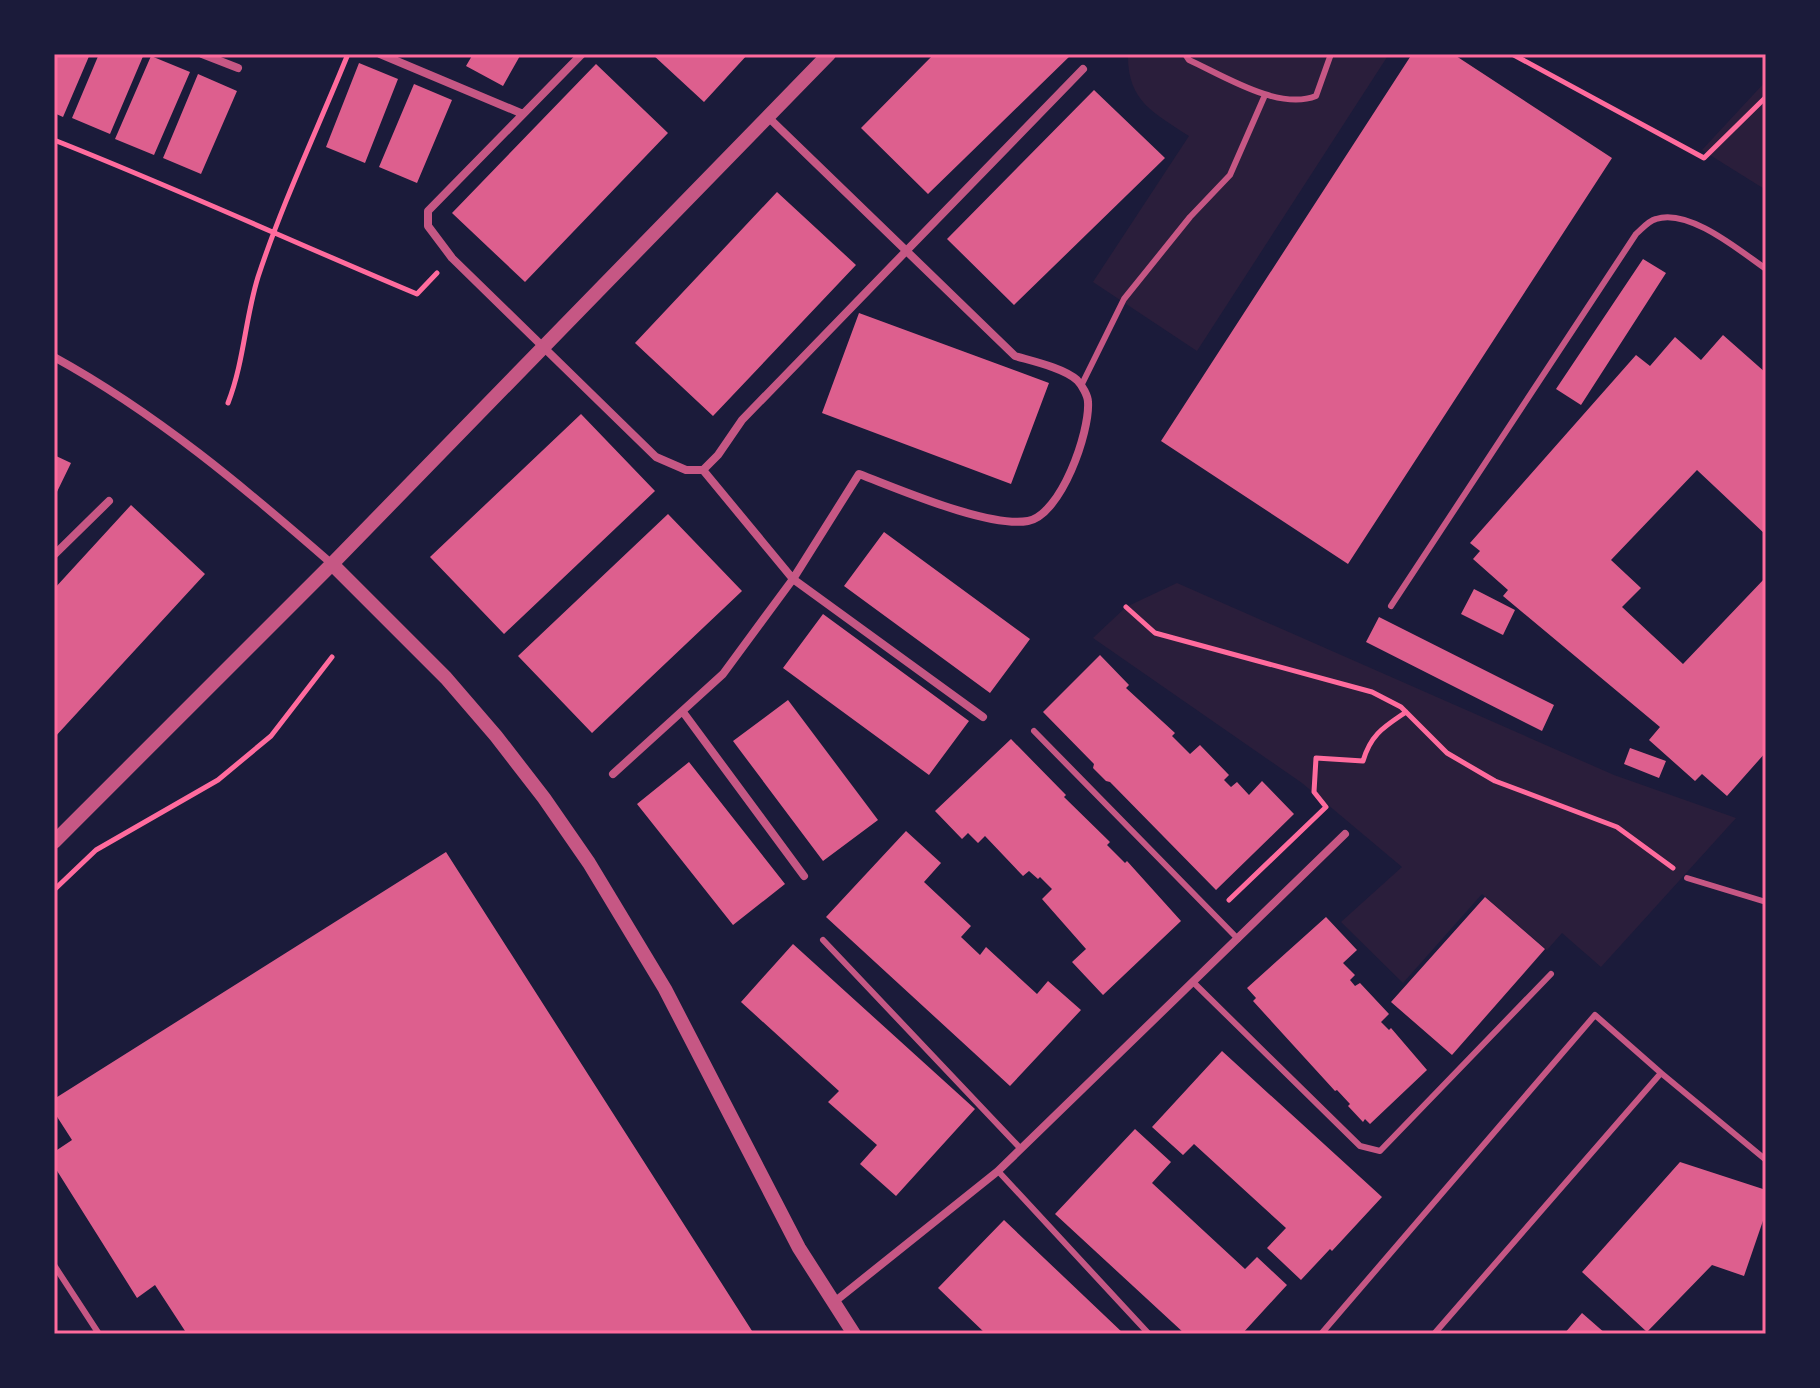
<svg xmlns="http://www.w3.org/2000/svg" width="1820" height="1388" viewBox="0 0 1820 1388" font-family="Cabin,sans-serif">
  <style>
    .green { fill: #2a1e3b }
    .building { fill: #dd5f8e }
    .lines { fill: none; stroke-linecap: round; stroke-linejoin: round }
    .path { stroke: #ff6b9d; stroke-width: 5 }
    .service { stroke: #c65784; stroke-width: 6 }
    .minor { stroke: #c65784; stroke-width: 8 }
    .tertiary { stroke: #c65784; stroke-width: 14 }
    .neatline { fill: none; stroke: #ff6b9d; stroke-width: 3 }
  </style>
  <rect width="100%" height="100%" fill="#1b1b3a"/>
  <path class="green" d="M1128,54h261l-192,297 -104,-69 96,-146c-35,-23 -62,-35 -61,-82z
    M1766,81v109l-64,-40z
    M1177,583l437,192 122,43 -135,149 -39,-34 -15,17 -65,-56 -79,89 -62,-61 61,-55 -100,-84 -209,-145 33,-31z"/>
  <path class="building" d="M54,54h36l-27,63 -9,-4z
    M99,54h45l-34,80 -38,-16z
    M473,54h48l-18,32 -37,-20z
    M652,54h96l-44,48z
    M934,54h138l-144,140 -67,-66z
    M1412,54h41l159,104 -264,406 -187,-123z
    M151,56l39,16 -36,83 -39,-16z
    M359,63l39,16 -33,84 -39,-16z
    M596,64l72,69 -143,149 -73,-69z
    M198,74l39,17 -36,83 -38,-16z
    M414,84l38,16 -35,83 -38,-16z
    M1094,90l71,68 -151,147 -67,-66z
    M777,192l79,73 -143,151 -78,-73z
    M1643,259l23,14 -85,132 -25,-16z
    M859,313l190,70 -38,101 -189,-71z
    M1723,335l43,38v162l-69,-65 -86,90 30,28 -19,19 61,57 83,-87v175l-39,44 -25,-22 -7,7 -46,-41 11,-13 -157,-131 5,-6 -35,-31 7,-8 -10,-8 166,-188 14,11 25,-29 26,23z
    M581,414l74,77 -151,143 -74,-77z
    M54,455l17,8 -17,35z
    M131,505l74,69 -151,164v-149z
    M668,514l74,77 -150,142 -74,-77z
    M884,532l146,107 -40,54 -146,-107z
    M1474,589l41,21 -12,25 -42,-21z
    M823,614l146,107 -40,54 -146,-107z
    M1379,617l175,88 -12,26 -176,-89z
    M1100,655l29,30 -3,3 49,45 -3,3 18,18 10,-9 29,30 -5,5 7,7 6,-5 12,13 13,-14 32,33 -78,76 -106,-108 -4,-1 -13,-13 1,-4 -51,-52z
    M788,700l90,120 -55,41 -90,-120z
    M1011,739l55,56 -2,2 46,45 -3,3 18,18 2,-2 54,60 -78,74 -31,-33 14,-13 -44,-50 10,-10 -12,-12 -2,2 -9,-8 -6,5 -38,-40 -7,7 -10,-10 -6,6 -27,-28z
    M1630,748l36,13 -7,17 -35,-14z
    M689,762l96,122 -52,41 -96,-121z
    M906,831l35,32 -17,19 47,44 -10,11 19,18 6,-8 51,47 11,-13 33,29 -71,76 -184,-169z
    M446,852l308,482h-567l-32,-49 -18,13 -83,-132v-14l18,-12 -18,-28v-13z
    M1485,897l60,52 -93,106 -61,-53z
    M1326,917l31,33 -14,13 12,12 -5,5 5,6 5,-3 29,31 -8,8 8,8 2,-2 36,42 -57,54 -5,-5 -2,3 -15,-16 2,-2 -13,-14 -2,1 -82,-90 3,-3 -9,-10z
    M793,944l182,165 -79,87 -36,-32 17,-19 -49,-43 11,-11 -98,-89z
    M1222,1051l160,146 -50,54 -2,-2 -29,31 -34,-32 19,-20 -92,-84 -11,11 -31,-28z
    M1135,1129l36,33 -19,21 93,86 12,-12 30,28 -45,49h-57l-130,-120z
    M1680,1162l86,28v22l-22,64 -32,-11 -65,67 -65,-60z
    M1004,1220l120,114h-138l-48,-46z
    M1582,1313l24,21h-42z"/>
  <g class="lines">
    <path class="path" d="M1512,54l192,104 62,-61
      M54,140c122,48 241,103 363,154l20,-21
      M228,403c16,-41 17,-84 30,-126 25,-76 60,-149 90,-223
      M1126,607l29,26 217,59 29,15 46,46 48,28 122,46 56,41
      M54,890l42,-40 122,-70 53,-44 61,-79
      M1229,900l97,-93 -12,-15 2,-34 47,3c8,-27 21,-34 43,-49"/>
    <path class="service" d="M1185,54l4,6c35,16 90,51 127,36l15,-42
      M1081,386l43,-87 66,-82 40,-42 35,-80
      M1391,606l245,-372c6,-5 12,-13 20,-15 33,-11 84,32 110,50
      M1034,731l204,208
      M1687,878l79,24
      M823,940l198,209
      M1193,982l167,164 20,5 171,-177
      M1661,1073l105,87
      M998,1171l151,163
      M54,1265l45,69
      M1321,1334l274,-319 66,58 -227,261"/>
    <path class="minor" d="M202,54l36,14
      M380,54l143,60
      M582,54l-154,157v15l24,32 204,199 30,13h17l90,109 66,-105c40,15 129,54 169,47 33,-6 62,-89 60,-119 0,-6 -6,-17 -11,-22 -13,-12 -45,-19 -62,-24l-247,-239
      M54,357c102,56 191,131 278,207
      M703,470l15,-15 24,-35 341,-351
      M54,555l55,-54
      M683,712l121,164
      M613,774l110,-100 70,-95 190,138
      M833,1303l165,-132 347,-337"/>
    <path class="tertiary" d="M332,564l114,114 50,58 48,62 45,65 76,126 134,259 55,86
      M54,842l278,-278 497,-510"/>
  </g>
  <rect width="1820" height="1388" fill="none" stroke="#1b1b3a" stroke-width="112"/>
  <rect x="56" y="56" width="1708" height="1276" class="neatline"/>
</svg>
